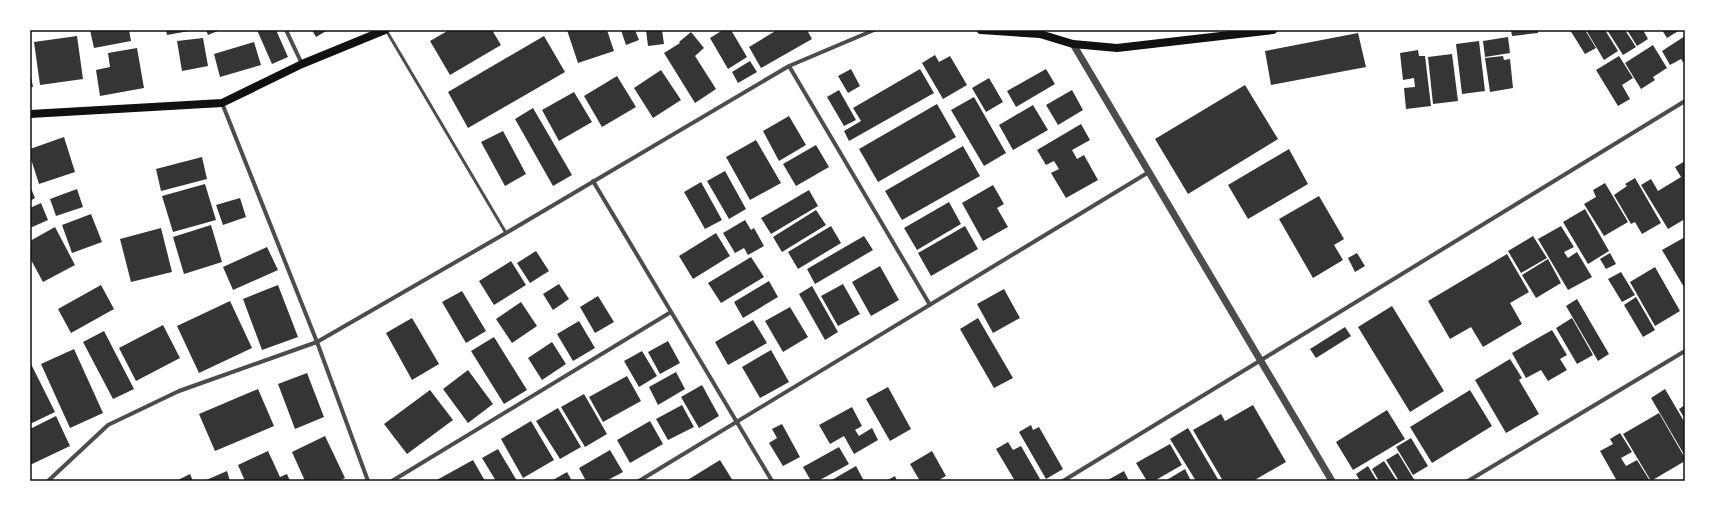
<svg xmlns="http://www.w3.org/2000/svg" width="1715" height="511" viewBox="0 0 1715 511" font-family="Ubuntu,sans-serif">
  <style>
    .building { fill: #353535 }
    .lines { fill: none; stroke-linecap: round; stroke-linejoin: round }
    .service { stroke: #4c4c4c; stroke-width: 3 }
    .minor { stroke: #4c4c4c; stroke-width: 4 }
    .tertiary { stroke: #4c4c4c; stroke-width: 7 }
    .secondary { stroke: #111; stroke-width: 8 }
    .neatline { fill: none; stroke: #111; stroke-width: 1.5 }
  </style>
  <rect width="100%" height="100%" fill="#fff"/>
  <path class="building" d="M90,30h39l2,11 -37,7z
    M166,30h23v1l-22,4z
    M206,30h14l-12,5z
    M257,30h19l12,27 -16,7z
    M312,30h16l-12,7z
    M449,30h43l9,15 -51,30 -20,-34z
    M567,30h40l7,21 -36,12z
    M621,30h14l4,10 -13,5z
    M646,30h16l2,14 -16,2z
    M723,30h8l16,27 -19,12 -18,-31z
    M777,30h30l5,9 -51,29 -12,-21z
    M1511,30h27v3l-26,3z
    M1570,30h15l11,18 -11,6z
    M1586,30h19l13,21 -14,9z
    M1607,30h18l11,17 -13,8z
    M1627,30h16l5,9 -11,7z
    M1662,30h18l-13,8z
    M691,32l13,16 -9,8 21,33 -21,14 -31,-50 16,-10 -1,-1z
    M1358,33l8,34 -95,18 -6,-34z
    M77,36l6,43 -43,6 -6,-43z
    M544,36l21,36 -97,56 -20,-36z
    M1685,36v29l-4,-6 -11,6 -8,-14z
    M1508,37l2,16 -25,4 -2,-16z
    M203,38l5,28 -26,5 -5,-30z
    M1479,41l6,50 -23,3 -6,-50z
    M254,42l7,23 -41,12 -6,-23z
    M1653,45l14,23 -14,9 2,3 -14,9 -16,-26z
    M137,48l7,40 -44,8 -4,-26 14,-3 -2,-14z
    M1418,50l1,6h6l6,50 -25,3 -2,-21 11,-1 -1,-9 -11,2 -3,-27z
    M1452,54l6,47 -25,3 -5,-47z
    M935,55l4,7 11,-6 17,29 -24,14 -21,-36z
    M1503,56l1,4 6,-1 3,29 -23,4 -5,-34z
    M1619,56l14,22 -11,7 8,14 -12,7 -22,-36z
    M750,61l7,11 -19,11 -6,-11z
    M851,69l9,17 -12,7 -10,-17z
    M920,69l14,24 -85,48 -5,-10 17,-10 -8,-13z
    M1046,69l9,15 -39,23 -9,-16z
    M661,70l20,30 -28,18 -19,-30z
    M30,71l3,16h-3z
    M617,76l19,31 -34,20 -18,-31z
    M989,78l14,24 -17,10 -14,-24z
    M1245,85l33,54 -90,55 -33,-55z
    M839,90l17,30 -12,6 -17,-29z
    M1072,90l11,20 -25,15 -12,-20z
    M574,92l18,30 -33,19 -17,-31z
    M974,97l32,56 -22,13 -33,-56z
    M937,104l19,33 -78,45 -19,-33z
    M1033,105l15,25 -35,20 -14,-25z
    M533,108l39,67 -19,11 -38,-67z
    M789,116l17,29 -27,16 -16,-30z
    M1081,124l9,16 -18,10 5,9 7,-4 14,25 -32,18 -15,-25 8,-4 -5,-8 -8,4 -9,-15z
    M503,131l23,43 -21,12 -24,-44z
    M64,137l11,35 -36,12 -9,-28v-7z
    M756,140l25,43 -31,17 -24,-43z
    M816,145l13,22 -33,19 -13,-22z
    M963,146l17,30 -78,44 -17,-29z
    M1289,149l19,35 -60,35 -20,-34z
    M202,157l5,22 -46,12 -5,-22z
    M1685,161v58l-17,10 -27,-44 10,-6 7,12 23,-14 -6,-10z
    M725,171l21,38 -17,10 -22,-38z
    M1635,178l26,45 -19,11 -7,-12 -4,2 -17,-29 13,-9 -2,-2z
    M701,182l21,38 -17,9 -21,-37z
    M1605,183l23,39 -24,14 -20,-32 12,-7 -3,-7z
    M205,184l11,36 -43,12 -11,-36z
    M993,185l11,19 -7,4 11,19 -25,14 -21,-38z
    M30,186l5,12 -5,3z
    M77,189l6,18 -27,9 -6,-17z
    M809,190l9,16 -47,28 -10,-16z
    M1319,196l25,43 -10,6 9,15 -30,18 -34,-59z
    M240,198l6,19 -23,8 -7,-20z
    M949,202l12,22 -44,26 -13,-22z
    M41,203l7,17 -18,8v-20z
    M1585,209l24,42 -21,13 -25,-42z
    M816,210l10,15 -44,27 -9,-15z
    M91,214l11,28 -30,11 -10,-28z
    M745,220l6,10 3,-2 10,18 -16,9 -4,-7 -9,5 -12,-20z
    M211,225l11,37 -38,12 -11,-37z
    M831,226l10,17 -43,26 -10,-17z
    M965,226l13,23 -47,27 -13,-23z
    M1561,226l13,21 -10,5 4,6 9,-6 15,25 -24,13 -30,-51z
    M55,227l20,38 -32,17 -13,-24v-17z
    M161,228l11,44 -41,10 -11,-43z
    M716,233l14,23 -37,23 -14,-23z
    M864,236l9,14 -58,34 -8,-15z
    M1533,236l14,22 -26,15 -13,-22z
    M1685,237v49l-1,1 -22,-37z
    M267,247l11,23 -45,20 -10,-23z
    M536,251l13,20 -19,12 -13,-20z
    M1357,253l8,13 -10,6 -7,-14z
    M1610,253l6,11 -10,5 -6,-10z
    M1507,254l22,38 -19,11 12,21 -39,23 -12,-20 -21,12 -22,-38z
    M751,257l13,20 -43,26 -13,-20z
    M1548,259l13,24 -25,15 -14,-23z
    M511,261l15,24 -32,20 -15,-24z
    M880,266l19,34 -28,16 -19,-34z
    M1655,267l25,44 -25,15 -25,-44z
    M1621,272l14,23 -13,7 -14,-23z
    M769,281l9,16 -35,21 -9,-16z
    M559,284l10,15 -16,11 -10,-16z
    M843,284l17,30 -22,12 -17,-30z
    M101,285l13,24 -43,24 -13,-24z
    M278,285l20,52 -36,13 -19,-51z
    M812,286l26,46 -13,8 -26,-46z
    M1004,289l16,29 -27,15 -16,-29z
    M462,291l24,40 -20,12 -24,-41z
    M598,296l16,26 -19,11 -15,-26z
    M1636,297l19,33 -12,7 -19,-32z
    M1577,299l32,55 -11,7 -32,-55z
    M230,301l22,47 -53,25 -22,-47z
    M521,302l16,24 -25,17 -16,-24z
    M1392,306l52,85 -34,21 -52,-85z
    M790,307l18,30 -25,15 -18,-31z
    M412,318l27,46 -27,16 -26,-47z
    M978,318l35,60 -19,10 -34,-59z
    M1572,318l21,37 -16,9 -21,-36z
    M753,320l14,23 -39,22 -13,-23z
    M579,321l16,27 -22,13 -16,-27z
    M163,325l17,33 -44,23 -17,-33z
    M1345,327l6,9 -35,22 -6,-9z
    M1552,330l15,25 -7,4 7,11 -19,11 -7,-11 -15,8 -14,-25z
    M104,331l30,58 -21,10 -30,-57z
    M494,337l33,53 -23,14 -33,-53z
    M668,341l12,22 -20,11 -12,-22z
    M552,342l14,22 -24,16 -14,-22z
    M74,349l29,64 -33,15 -29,-64z
    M771,350l18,32 -29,16 -18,-31z
    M642,351l15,25 -18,11 -15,-26z
    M1510,359l12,19 -3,2 20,34 -33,19 -31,-53z
    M30,362l25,50 -25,12z
    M468,370l25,34 -25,19 -25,-34z
    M676,372l9,17 -27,16 -9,-18z
    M307,373l17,44 -29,12 -17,-45z
    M627,376l14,25 -38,21 -14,-25z
    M702,385l17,31 -20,12 -18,-31z
    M888,387l23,42 -21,12 -24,-42z
    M258,389l16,37 -59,25 -16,-37z
    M1665,389l20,34v33l-34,-58z
    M430,390l23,30 -46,34 -23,-30z
    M1470,390l22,36 -60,37 -22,-36z
    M584,394l23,40 -22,13 -24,-40z
    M682,405l12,22 -26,13 -12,-21z
    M1253,405l33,57 -33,19h-30l-30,-51 28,-16 4,7z
    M1685,405v14l-6,-10z
    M852,407l10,19 -7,4 4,6 13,-8 6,12 -24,14 -10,-18 -14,8 -11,-19z
    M558,408l23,39 -21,12 -24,-38z
    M1387,410l18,29 -52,31 -17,-28z
    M1659,413l26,45v3l-34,20 -28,-47z
    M56,416l14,30 -40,19v-36z
    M531,421l23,39 -31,18 -22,-39z
    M650,421l13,23 -33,19 -13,-23z
    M782,424l18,33 -17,9 -14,-23 8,-5 -5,-9z
    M1031,425l2,5 6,-3 24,42 -17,10 -27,-47z
    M1188,428l31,53h-23l-26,-42z
    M1620,433l12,19 -11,6 5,8 11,-6 13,21h-33l-17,-30 13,-7 -3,-5z
    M325,436l20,42 -7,3h-33l-13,-29z
    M1411,438l17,28 -15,9 -17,-28z
    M1008,442l5,8 8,-4 19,33 -3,2h-22l-19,-32z
    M1170,444l12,21 -28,16h-7l-11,-18z
    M839,447l10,17 -31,17h-7l-8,-14z
    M498,449l19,32h-21l-14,-23z
    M610,450l13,22 -17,9h-20l-7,-13z
    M268,451l12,26 7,-3 3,7h-45l-7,-16z
    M932,451l14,25 -9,5h-17l-10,-17z
    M1398,453l17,28h-16l-13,-21z
    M473,460l12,21h-50z
    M720,460l13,21h-47z
    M1384,461l13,20h-18l-7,-12z
    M856,466l8,15h-34z
    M1368,466l9,15h-17l-4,-7z
    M1185,469l6,12h-26z
    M227,471l3,10h-26z
    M1124,471l5,10h-23z
    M567,472l5,9h-19v-1z
    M190,474l3,7h-17z
    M895,476l2,5h-11z"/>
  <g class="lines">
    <path class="service" d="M386,30l120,203"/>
    <path class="minor" d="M286,30l16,34
      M789,66l141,239
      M222,103l95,239 51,139
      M593,181l179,300
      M48,481l60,-56 71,-34 138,-49 189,-109 283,-167 85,-36
      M392,481l279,-169
      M639,481l510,-309
      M1063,481l622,-380
      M1468,481l217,-130"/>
    <path class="tertiary" d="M1073,44l259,437"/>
    <path class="secondary" d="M981,30l59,4 33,10 44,4 156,-18
      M30,114l192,-11 80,-39 83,-34"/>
  </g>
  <rect width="1715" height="511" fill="none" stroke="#ffffff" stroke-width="62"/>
  <rect x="31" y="31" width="1653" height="449" class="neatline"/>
</svg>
